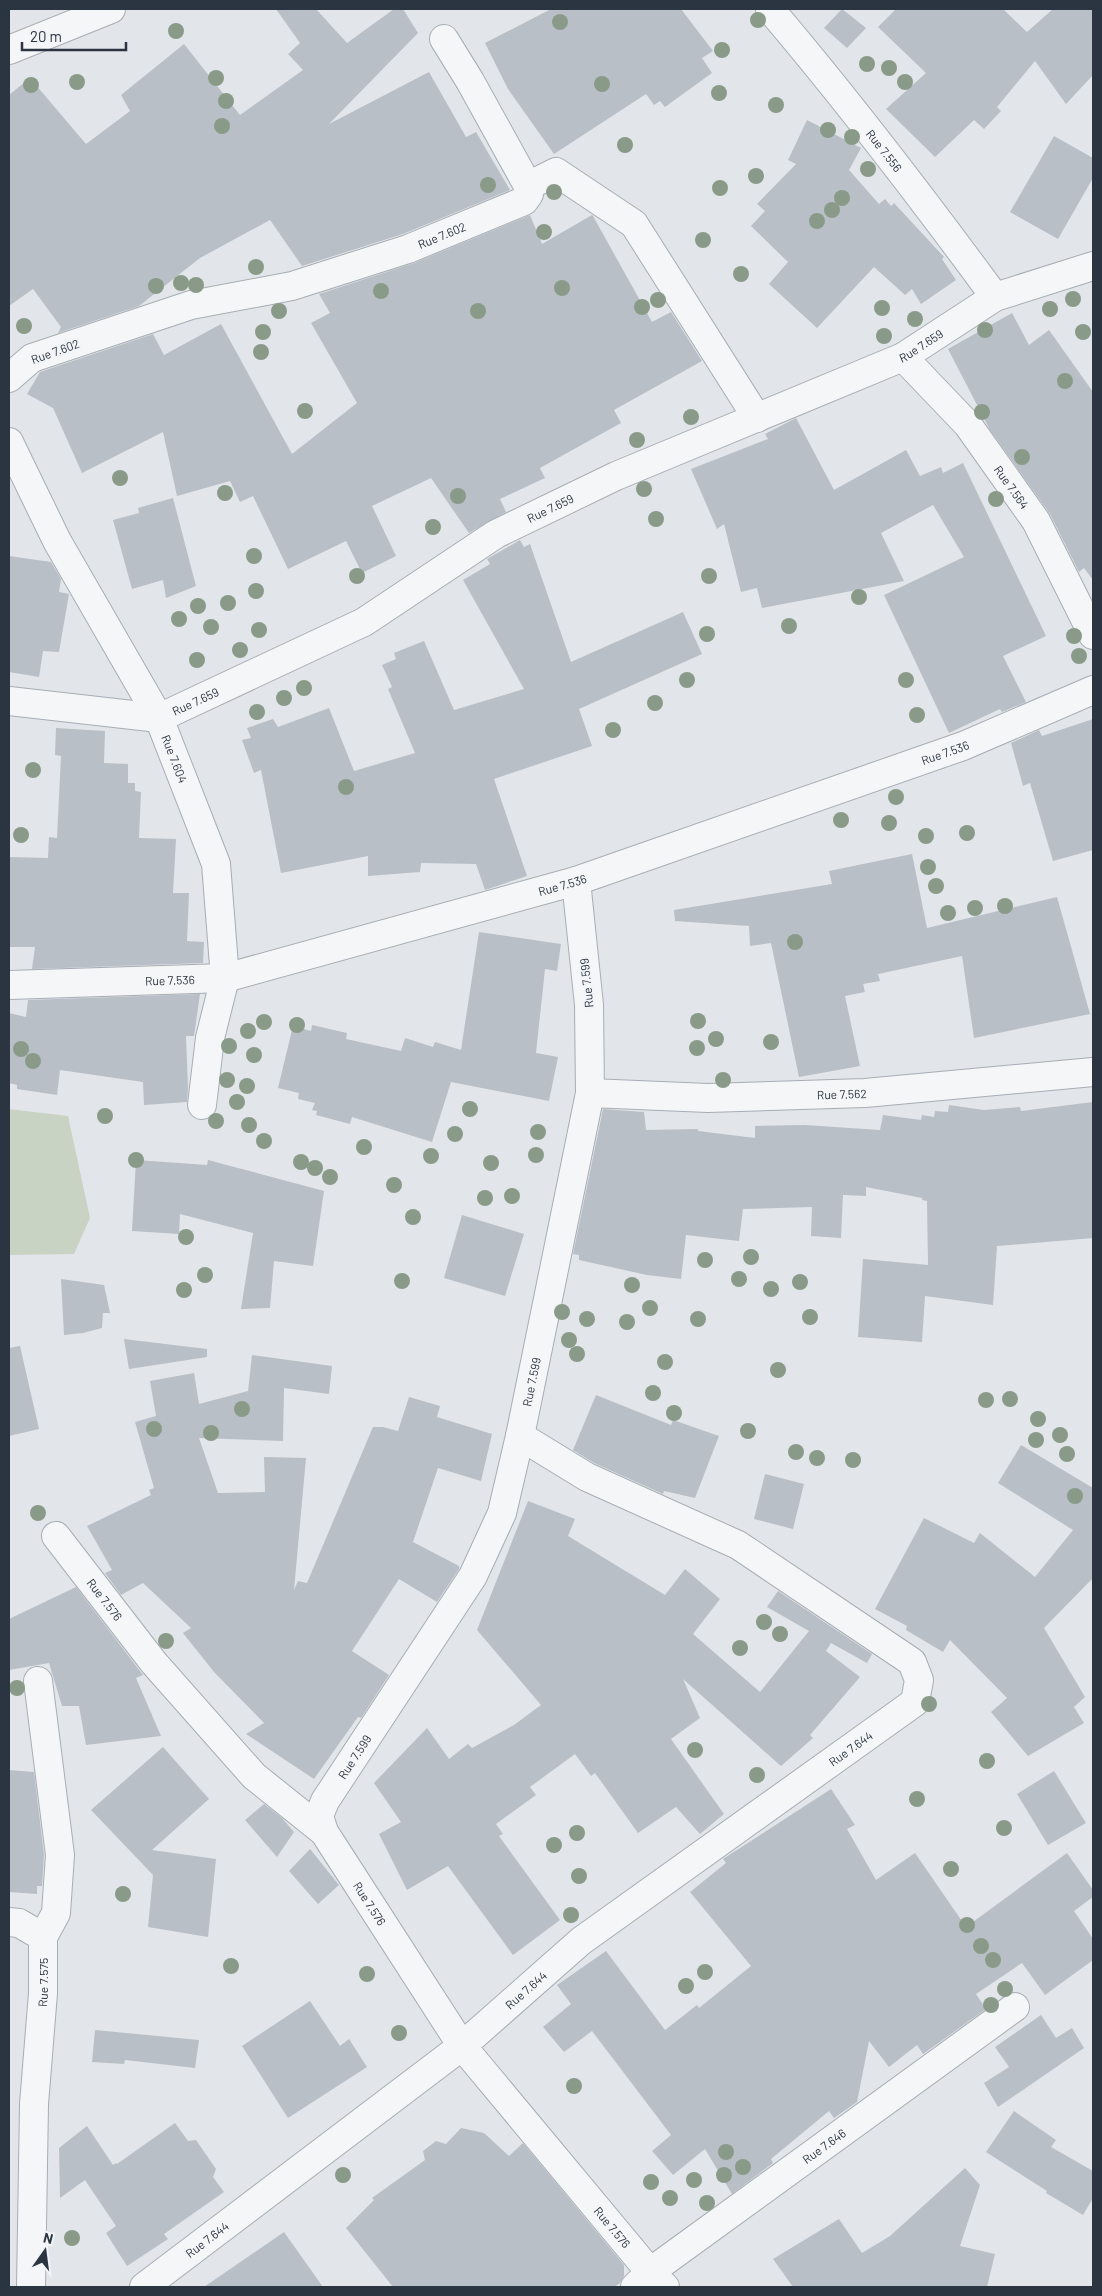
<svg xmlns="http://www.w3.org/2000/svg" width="1102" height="2296" viewBox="0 0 1102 2296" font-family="Barlow,sans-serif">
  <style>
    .green { fill: #c9d3c4 }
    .building { fill: #b9bfc6 }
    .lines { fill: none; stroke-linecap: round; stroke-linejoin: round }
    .minor-casing { stroke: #a7adb4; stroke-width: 30 }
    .tertiary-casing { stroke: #a7adb4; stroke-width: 30 }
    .minor { stroke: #f5f6f8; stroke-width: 28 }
    .tertiary { stroke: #f5f6f8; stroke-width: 28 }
    .tree { fill: #8a9a89 }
    .labels { text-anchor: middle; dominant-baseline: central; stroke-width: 4; stroke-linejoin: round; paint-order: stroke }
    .street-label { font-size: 12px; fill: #2b3541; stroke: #f2f4f7 }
  </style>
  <rect width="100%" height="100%" fill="#e2e6ea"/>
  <path class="green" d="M9,1109l59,7 22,102 -16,36 -65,1z"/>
  <path class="building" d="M276,9h40l31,34 47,-34h9l15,24 -89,91 100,-52 37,65 10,-5 34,58 -107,44 -101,32 -32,-46 -70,38 -61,48 -81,27 3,-6 -28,-38 -24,17v-211l21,-17 56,66 44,-33 -9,-16 63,-51 56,71 63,-45 -15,-16 12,-11z
    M551,9h130l32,42 -11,7 10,15 -47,34 -5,-6 -6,4 -8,-11 -92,60 -46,-65 -23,-46z
    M842,9l24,19 -19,20 -23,-20z
    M896,9h107l24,23 26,-23h40v66l-27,29 -31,-43 -38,46 4,4 -17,18 -10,-9 -39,37 -49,-48 40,-36 -48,-46z
    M807,120l54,28 -12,22 30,34 6,-5 6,7 3,-3 50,54 -2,2 14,21 -35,24 -9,-15 -7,6 -31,-28 -57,61 -48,-44 19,-22 -37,-36 14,-15 -8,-7 39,-40 -8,-4z
    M1054,136l39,22v20l-35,61 -48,-27z
    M530,215l12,29 50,-29 1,1 59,106 19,-10 31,49 -88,49 7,13 -81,45 5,10 -45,21 6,13 -37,21 -38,-55 -59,28 24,50 -34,17 -16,-32 -58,28 -35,-73 -13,6 -10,-21 -53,15 -14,-64 -81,41 -29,-65 -26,-14 13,-22 113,-38 11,21 57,-31 71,130 65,-51 -46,-80 19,-10 -11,-19 95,-31z
    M1012,313l17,32 20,-15 44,62v188l-9,-12 -5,4 -29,-58 -60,-84 -42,-81z
    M796,418l38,72 72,-40 14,26 21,-9 2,6 20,-10 83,173 -43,20 23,46 -24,10 -2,-3 -51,24 -65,-138 80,-38 -31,-52 -52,28 23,48 -142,27 -5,-20 -16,4 -17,-68 -7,5 -26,-60 77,-30 -3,-5z
    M173,498l23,88 -30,12 -3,-18 -31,9 -19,-69 26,-7 -1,-5z
    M520,540l4,7 6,-3 41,118 112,-50 19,42 -123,55 13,37 -98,33 33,97 -42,14 -9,-26 -55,-1 -1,9 -52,4v-20l-87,17 -20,-103 -7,3 -12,-33 9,-2 -4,-10 26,-9 5,8 51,-19 25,63 61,-18 -27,-64 4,-2 -10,-22 14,-6 -2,-6 30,-12 30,69 70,-21 -61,-109 27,-16 -3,-5z
    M9,556l42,6 10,17 -2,13 10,2 -10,58 -16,-1 -4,26 -30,-5z
    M1093,719v131l-40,11 -23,-78 -7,3 -12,-43 28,-13 3,6z
    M56,728l49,3 -1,32 24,1v19h7v8l6,1 -2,46 37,1 -3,54h16l-2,48 17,1 -1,21 -171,6 3,-22h-26v-90l39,1 1,-21 8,1 4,-82 -6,-1z
    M912,854l15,74 130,-31 33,117 -116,24 -12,-82 -84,18 2,7 -17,3 2,8 -20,4 15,70 -61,11 -28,-134 -21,3 -1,-20 -74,-5 -1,-11 158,-26 -3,-13z
    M479,932l82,12 -4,27 -12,-2 -9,84 22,4 -9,44 -98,-19 -19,60 -80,-25 -2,7 -34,-9 1,-4 -5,-1 3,-7 -17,-4 1,-6 -21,-5 15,-62 18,5 1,-6 35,8 -1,6 55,12 4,-13 28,9 2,-5 26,8z
    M200,994l-6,42h-8l2,52 -1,14 -43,3 -1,-23 -83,-12 -3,25 -40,-6v-4l-8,-2v-70l17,4 2,-17z
    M1093,1102v136l-96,8 -4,59 -68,-9 -3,46 -64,-5 5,-78 65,6 -1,-64 -5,-1v-2l-56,-11v9l-23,-1 -2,43 -30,-2 1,-29 -69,2 -4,32 -53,-6 -5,44 -34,-4 -68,-15v-5l-6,-1 30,-145 41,3 2,18 52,-1v2l57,7v-12l50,-1 75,5 3,-15 38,5 1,-5 12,2 1,-6 13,1 1,-7 35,5 36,-3 1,4z
    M136,1160l71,5 1,-5 116,31 -11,75 -39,-5 -4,47 -29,1 12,-76 -73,-19 -1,20 -47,-3z
    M462,1215l62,19 -19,62 -61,-18z
    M61,1279l43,6 6,28h-7l-1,15 -19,5 -19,2z
    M124,1339l83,10v8l-78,12z
    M20,1346l19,83 -30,7v-88z
    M252,1355l80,11 -3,28 -45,-6 -1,53 -84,-3 19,55 47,-1 -1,-35 42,1 -12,132 4,-9 9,2 66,-156h10l15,4 11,-34 31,9 -3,11 55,17 -11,47 -43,-13 -25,74 46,24v3l-22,33 -38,-23 -47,72 37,24 -28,43 -3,-1 -44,62 -68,-45 18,-11 -50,-51 -31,-39 8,-5 -48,-45 -22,12 -16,-22 7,-3 -25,-44 64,-31 -2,-5 5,-2 -19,-66 21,-6 -6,-35 44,-8 5,31 49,-13z
    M596,1395l75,30 2,-5 46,16 -24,62 -31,-7 -1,3 -69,-31 -21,-13z
    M1021,1445l72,43v90l-49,50 41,69 -11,10 10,16 -56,33 -37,-44 16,-14 -57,-58 -7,12 -37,-22 1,-4 -32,-17 49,-91 50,25 6,-10 55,44 38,-47 -75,-47z
    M765,1474l39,10 -11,45 -39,-10z
    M528,1501l47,18 -7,17 97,59 20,-26 35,30 -27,35 67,58 49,-61 -42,-24 11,-16 94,63 -5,9 -36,-20 -5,8 34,26 -50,58 3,3 -32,28 -98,-87 17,39 -29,21 53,75 -24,20 -24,-27 -38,26 -43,-60 -4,3 -16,-22 -45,33 6,8 -40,29 7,10 -4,2 61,84 -47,35 -65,-89 -41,24 -28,-56 22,-12 -27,-39 53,-55 22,31 19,-15 4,4 42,-23 27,-20 -64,-75z
    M76,1587l67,88 -7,3 25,58 -75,9 -7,-39h-17l-13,-43 -40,7v-51z
    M163,1747l46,52 -57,51 64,9 -8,78 -60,-10 5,-52 -62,-65z
    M9,1770l25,2 10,83 -2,31h-5v8l-28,-2z
    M1054,1771l32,52 -38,22 -31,-51z
    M831,1789l24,36 -8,4 29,51 39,-27 51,74 101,-74 26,37v7l-19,14 19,28v21l-48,35 -23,-32 -46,31 10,15 -63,45 -6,-9 -28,22 -20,-26 -12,61 -23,16 -5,-7 -58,48 2,4 -41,31 -27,-45 -32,26 -21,-24 19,-16 -79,-104 -28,21 -21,-25 28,-23 -14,-19 49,-34 59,79 32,-25 2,3 52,-42 -61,-74 36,-29 -3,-4z
    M264,1804l18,14 12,14 -17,25 -32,-37z
    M310,1849l29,36 -21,19 -29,-33z
    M310,2001l30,45 9,-7 18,28 -79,51 -46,-72z
    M1041,2015l15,23 16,-10 12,20 -86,59 -14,-24 25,-16 -14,-20z
    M95,2030l104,10 -4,28 -70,-8 -1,4 -32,-2z
    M1014,2111l42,29 -5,7 42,24v27l-10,17 -37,-22 1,-2 -61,-39z
    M175,2123l13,18 8,-1 20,29 -3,8 11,15 -60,42 4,5 -41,27 -21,-33 10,-7 -31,-46 -25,18 -1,-50 28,-22 26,39 3,-2 1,1z
    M461,2128l23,5 25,23 14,-13 101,122v11l-4,7 -6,4h-221l-47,-59 28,-28 -2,-2 53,-38 -2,-9 13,-10 10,3z
    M965,2168l15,17 -20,61 35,8 -8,33h-194l-20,-28 66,-40 23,34 28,-17z
    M284,2232l39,55h-119z"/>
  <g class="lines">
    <g class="minor-casing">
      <g id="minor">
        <path id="s1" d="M770,9c79,93 153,190 225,288"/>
        <path d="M444,39l26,42 58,105"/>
        <path id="s2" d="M903,357l65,68 68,96 57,114"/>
        <path id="s3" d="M9,378l23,-20 159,-53 101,-19 116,-37 116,-48 5,-7 -1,-8 28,-14 78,52 123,194"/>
        <path id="s4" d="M9,442l48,99 102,177 57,146 9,114 -15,60 -8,67"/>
        <path id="s5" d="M9,701l150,17 205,-96 132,-88 120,-58 287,-119 92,-60 98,-31"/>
        <path id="s6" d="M9,985l216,-7 351,-97 387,-135 130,-56"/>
        <path id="s7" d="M590,1093l118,5 157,-5 228,-21"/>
        <path id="s8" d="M56,1536l98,127 100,113 70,56 138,214 188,226 15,15"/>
        <path id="s9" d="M324,1832l-5,-16 6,-15 148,-225 29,-63 18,-77 70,-343 -1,-88 -13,-124"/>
        <path d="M9,1922l10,1 24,14"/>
        <path id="s10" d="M31,2287l3,-183 9,-111v-56l13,-24 4,-58 -22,-174"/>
        <path id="s11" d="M144,2287l318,-241 119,-105 334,-239 4,-22 -7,-18 -174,-117 -151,-68 -67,-41"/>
        <path id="s12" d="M635,2287l15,-15 365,-265"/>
      </g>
    </g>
    <g class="tertiary-casing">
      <path id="tertiary" d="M9,50l102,-41"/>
    </g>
    <use href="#minor" class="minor"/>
    <use href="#tertiary" class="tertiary"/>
  </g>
  <g class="tree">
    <circle cx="758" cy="20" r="8"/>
    <circle cx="560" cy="22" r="8"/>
    <circle cx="176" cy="31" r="8"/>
    <circle cx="722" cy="50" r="8"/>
    <circle cx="867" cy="64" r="8"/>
    <circle cx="889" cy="68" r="8"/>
    <circle cx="216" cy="78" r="8"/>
    <circle cx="77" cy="82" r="8"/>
    <circle cx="905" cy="82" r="8"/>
    <circle cx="602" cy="84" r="8"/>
    <circle cx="31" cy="85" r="8"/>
    <circle cx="719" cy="93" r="8"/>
    <circle cx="226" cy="101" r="8"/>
    <circle cx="776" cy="105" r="8"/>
    <circle cx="222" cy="126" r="8"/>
    <circle cx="828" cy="130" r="8"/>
    <circle cx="852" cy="137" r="8"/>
    <circle cx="625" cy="145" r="8"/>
    <circle cx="868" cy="169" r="8"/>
    <circle cx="756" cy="176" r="8"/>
    <circle cx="488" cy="185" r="8"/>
    <circle cx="720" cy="188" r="8"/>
    <circle cx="554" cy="192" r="8"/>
    <circle cx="842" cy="198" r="8"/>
    <circle cx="832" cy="210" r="8"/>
    <circle cx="817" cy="221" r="8"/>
    <circle cx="544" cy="232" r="8"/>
    <circle cx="703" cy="240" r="8"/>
    <circle cx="256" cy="267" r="8"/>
    <circle cx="741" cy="274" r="8"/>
    <circle cx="181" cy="283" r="8"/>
    <circle cx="196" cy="285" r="8"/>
    <circle cx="156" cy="286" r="8"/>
    <circle cx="562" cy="288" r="8"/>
    <circle cx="381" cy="291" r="8"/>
    <circle cx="1073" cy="299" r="8"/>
    <circle cx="658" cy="300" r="8"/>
    <circle cx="642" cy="307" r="8"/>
    <circle cx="882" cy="308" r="8"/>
    <circle cx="1050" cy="309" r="8"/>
    <circle cx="279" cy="311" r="8"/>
    <circle cx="478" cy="311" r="8"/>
    <circle cx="915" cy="319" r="8"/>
    <circle cx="24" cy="326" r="8"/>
    <circle cx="985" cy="330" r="8"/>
    <circle cx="263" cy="332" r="8"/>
    <circle cx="1083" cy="332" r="8"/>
    <circle cx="884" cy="336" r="8"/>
    <circle cx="261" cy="352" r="8"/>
    <circle cx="1065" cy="381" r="8"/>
    <circle cx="305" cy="411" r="8"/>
    <circle cx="982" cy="412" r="8"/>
    <circle cx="691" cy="417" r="8"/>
    <circle cx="637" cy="440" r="8"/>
    <circle cx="1022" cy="457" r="8"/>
    <circle cx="120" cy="478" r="8"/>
    <circle cx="644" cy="489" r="8"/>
    <circle cx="225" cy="493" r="8"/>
    <circle cx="458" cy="496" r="8"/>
    <circle cx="996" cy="499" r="8"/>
    <circle cx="656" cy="519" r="8"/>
    <circle cx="433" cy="527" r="8"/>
    <circle cx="254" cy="556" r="8"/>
    <circle cx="357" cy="576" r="8"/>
    <circle cx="709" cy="576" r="8"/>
    <circle cx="256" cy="591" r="8"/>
    <circle cx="859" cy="597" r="8"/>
    <circle cx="228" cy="603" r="8"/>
    <circle cx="198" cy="606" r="8"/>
    <circle cx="179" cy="619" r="8"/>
    <circle cx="789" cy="626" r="8"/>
    <circle cx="211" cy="627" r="8"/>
    <circle cx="259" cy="630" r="8"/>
    <circle cx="707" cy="634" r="8"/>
    <circle cx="1074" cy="636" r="8"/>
    <circle cx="240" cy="650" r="8"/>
    <circle cx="1079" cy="656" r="8"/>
    <circle cx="197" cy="660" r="8"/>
    <circle cx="687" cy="680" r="8"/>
    <circle cx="906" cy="680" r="8"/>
    <circle cx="304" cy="688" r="8"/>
    <circle cx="284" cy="698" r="8"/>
    <circle cx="655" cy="703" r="8"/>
    <circle cx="257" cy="712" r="8"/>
    <circle cx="917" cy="715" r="8"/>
    <circle cx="613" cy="730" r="8"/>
    <circle cx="33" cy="770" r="8"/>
    <circle cx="346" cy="787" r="8"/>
    <circle cx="896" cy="797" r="8"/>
    <circle cx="841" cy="820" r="8"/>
    <circle cx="889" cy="823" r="8"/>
    <circle cx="967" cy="833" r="8"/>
    <circle cx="21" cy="835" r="8"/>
    <circle cx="926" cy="836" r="8"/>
    <circle cx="928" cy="867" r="8"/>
    <circle cx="936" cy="886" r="8"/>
    <circle cx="1005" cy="906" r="8"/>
    <circle cx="975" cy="908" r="8"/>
    <circle cx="948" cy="913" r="8"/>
    <circle cx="795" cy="942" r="8"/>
    <circle cx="698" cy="1021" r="8"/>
    <circle cx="264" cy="1022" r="8"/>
    <circle cx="297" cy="1025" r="8"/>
    <circle cx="248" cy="1031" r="8"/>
    <circle cx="716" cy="1039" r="8"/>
    <circle cx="771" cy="1042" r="8"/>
    <circle cx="229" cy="1046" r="8"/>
    <circle cx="697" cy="1048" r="8"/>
    <circle cx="21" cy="1049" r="8"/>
    <circle cx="254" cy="1055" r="8"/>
    <circle cx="33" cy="1061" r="8"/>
    <circle cx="227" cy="1080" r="8"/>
    <circle cx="723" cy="1080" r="8"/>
    <circle cx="247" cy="1086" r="8"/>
    <circle cx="237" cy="1102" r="8"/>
    <circle cx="470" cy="1109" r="8"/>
    <circle cx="105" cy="1116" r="8"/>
    <circle cx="216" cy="1121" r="8"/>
    <circle cx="249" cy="1125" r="8"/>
    <circle cx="538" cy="1132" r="8"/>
    <circle cx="455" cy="1134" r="8"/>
    <circle cx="264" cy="1141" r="8"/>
    <circle cx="364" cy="1147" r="8"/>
    <circle cx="536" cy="1155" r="8"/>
    <circle cx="431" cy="1156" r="8"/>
    <circle cx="136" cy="1160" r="8"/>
    <circle cx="301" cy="1162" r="8"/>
    <circle cx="491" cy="1163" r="8"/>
    <circle cx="315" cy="1168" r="8"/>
    <circle cx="330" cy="1177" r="8"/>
    <circle cx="394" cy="1185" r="8"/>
    <circle cx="512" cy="1196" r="8"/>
    <circle cx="485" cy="1198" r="8"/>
    <circle cx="413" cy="1217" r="8"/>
    <circle cx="186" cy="1237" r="8"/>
    <circle cx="751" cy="1257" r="8"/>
    <circle cx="705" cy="1260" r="8"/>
    <circle cx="205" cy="1275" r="8"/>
    <circle cx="739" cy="1279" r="8"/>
    <circle cx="402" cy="1281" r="8"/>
    <circle cx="800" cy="1282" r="8"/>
    <circle cx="632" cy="1285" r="8"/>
    <circle cx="771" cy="1289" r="8"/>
    <circle cx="184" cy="1290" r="8"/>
    <circle cx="650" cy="1308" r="8"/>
    <circle cx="562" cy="1312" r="8"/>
    <circle cx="810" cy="1317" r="8"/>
    <circle cx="587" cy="1319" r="8"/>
    <circle cx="698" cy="1319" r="8"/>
    <circle cx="627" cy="1322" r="8"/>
    <circle cx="569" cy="1340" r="8"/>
    <circle cx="577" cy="1354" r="8"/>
    <circle cx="665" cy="1362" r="8"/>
    <circle cx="778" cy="1370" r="8"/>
    <circle cx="653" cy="1393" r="8"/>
    <circle cx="1010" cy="1399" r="8"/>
    <circle cx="986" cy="1400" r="8"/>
    <circle cx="242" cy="1409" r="8"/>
    <circle cx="674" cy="1413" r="8"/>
    <circle cx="1038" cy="1419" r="8"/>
    <circle cx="154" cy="1429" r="8"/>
    <circle cx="748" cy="1431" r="8"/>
    <circle cx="211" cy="1433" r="8"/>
    <circle cx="1060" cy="1435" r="8"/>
    <circle cx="1036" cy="1440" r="8"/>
    <circle cx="796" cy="1452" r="8"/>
    <circle cx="1067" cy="1454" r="8"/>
    <circle cx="817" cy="1458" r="8"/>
    <circle cx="853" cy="1460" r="8"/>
    <circle cx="1075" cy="1496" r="8"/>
    <circle cx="38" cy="1513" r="8"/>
    <circle cx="764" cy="1622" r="8"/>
    <circle cx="780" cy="1634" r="8"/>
    <circle cx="166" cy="1641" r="8"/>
    <circle cx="740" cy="1648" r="8"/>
    <circle cx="17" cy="1688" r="8"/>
    <circle cx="929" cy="1704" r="8"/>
    <circle cx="695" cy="1750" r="8"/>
    <circle cx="987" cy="1761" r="8"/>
    <circle cx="757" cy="1775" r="8"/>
    <circle cx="917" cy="1799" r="8"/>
    <circle cx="1004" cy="1828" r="8"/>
    <circle cx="577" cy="1833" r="8"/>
    <circle cx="554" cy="1845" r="8"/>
    <circle cx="951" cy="1869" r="8"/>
    <circle cx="579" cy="1876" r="8"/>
    <circle cx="123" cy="1894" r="8"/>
    <circle cx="571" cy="1915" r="8"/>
    <circle cx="967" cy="1925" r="8"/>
    <circle cx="981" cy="1946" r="8"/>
    <circle cx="993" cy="1960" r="8"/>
    <circle cx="231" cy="1966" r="8"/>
    <circle cx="705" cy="1972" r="8"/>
    <circle cx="367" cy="1974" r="8"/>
    <circle cx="686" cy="1986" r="8"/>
    <circle cx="1005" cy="1989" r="8"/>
    <circle cx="991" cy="2005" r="8"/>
    <circle cx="399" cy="2033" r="8"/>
    <circle cx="574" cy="2086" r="8"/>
    <circle cx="726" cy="2152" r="8"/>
    <circle cx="743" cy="2167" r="8"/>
    <circle cx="343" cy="2175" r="8"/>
    <circle cx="724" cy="2175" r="8"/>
    <circle cx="694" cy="2180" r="8"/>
    <circle cx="651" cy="2182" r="8"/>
    <circle cx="670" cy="2198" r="8"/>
    <circle cx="707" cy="2203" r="8"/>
    <circle cx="72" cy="2238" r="8"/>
  </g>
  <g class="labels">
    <g class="street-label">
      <text stroke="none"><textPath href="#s1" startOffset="182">Rue 7.556</textPath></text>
      <text stroke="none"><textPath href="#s3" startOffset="459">Rue 7.602</textPath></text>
      <text stroke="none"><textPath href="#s5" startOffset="1001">Rue 7.659</textPath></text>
      <text transform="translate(55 351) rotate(-20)">Rue 7.602</text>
      <text stroke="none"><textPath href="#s2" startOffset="170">Rue 7.564</textPath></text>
      <text stroke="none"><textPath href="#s5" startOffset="596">Rue 7.659</textPath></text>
      <text stroke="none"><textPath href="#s5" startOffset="191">Rue 7.659</textPath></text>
      <text stroke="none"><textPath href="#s6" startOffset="971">Rue 7.536</textPath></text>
      <text stroke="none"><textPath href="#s4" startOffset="358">Rue 7.604</textPath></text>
      <text stroke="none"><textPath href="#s6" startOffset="566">Rue 7.536</textPath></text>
      <text stroke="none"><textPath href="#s6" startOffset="161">Rue 7.536</textPath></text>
      <text transform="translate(586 983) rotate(-96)">Rue 7.599</text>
      <text stroke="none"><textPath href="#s7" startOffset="252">Rue 7.562</textPath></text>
      <text stroke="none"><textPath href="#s9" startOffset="506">Rue 7.599</textPath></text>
      <text stroke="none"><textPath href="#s8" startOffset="80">Rue 7.576</textPath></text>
      <text stroke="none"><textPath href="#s11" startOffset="889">Rue 7.644</textPath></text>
      <text stroke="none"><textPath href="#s9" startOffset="86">Rue 7.599</textPath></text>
      <text stroke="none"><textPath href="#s8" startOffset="486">Rue 7.576</textPath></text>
      <text stroke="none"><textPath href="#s10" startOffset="305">Rue 7.575</textPath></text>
      <text stroke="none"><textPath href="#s11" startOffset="484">Rue 7.644</textPath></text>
      <text stroke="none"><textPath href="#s12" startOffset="236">Rue 7.646</textPath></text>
      <text stroke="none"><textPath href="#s8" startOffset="891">Rue 7.576</textPath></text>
      <text stroke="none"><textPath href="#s11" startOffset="79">Rue 7.644</textPath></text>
    </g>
  </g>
  <rect width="1102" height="2296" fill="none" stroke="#2b3541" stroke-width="20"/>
  <g transform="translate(45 2251) rotate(14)" stroke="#f2f4f7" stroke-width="4" paint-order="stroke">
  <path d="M0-4L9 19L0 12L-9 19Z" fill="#2b3541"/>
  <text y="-8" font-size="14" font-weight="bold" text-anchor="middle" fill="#2b3541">N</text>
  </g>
  <path d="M22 42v8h104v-8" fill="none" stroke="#2b3541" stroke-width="2.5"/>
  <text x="30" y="42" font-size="15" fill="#2b3541" stroke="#f2f4f7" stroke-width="4" paint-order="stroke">20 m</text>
</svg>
